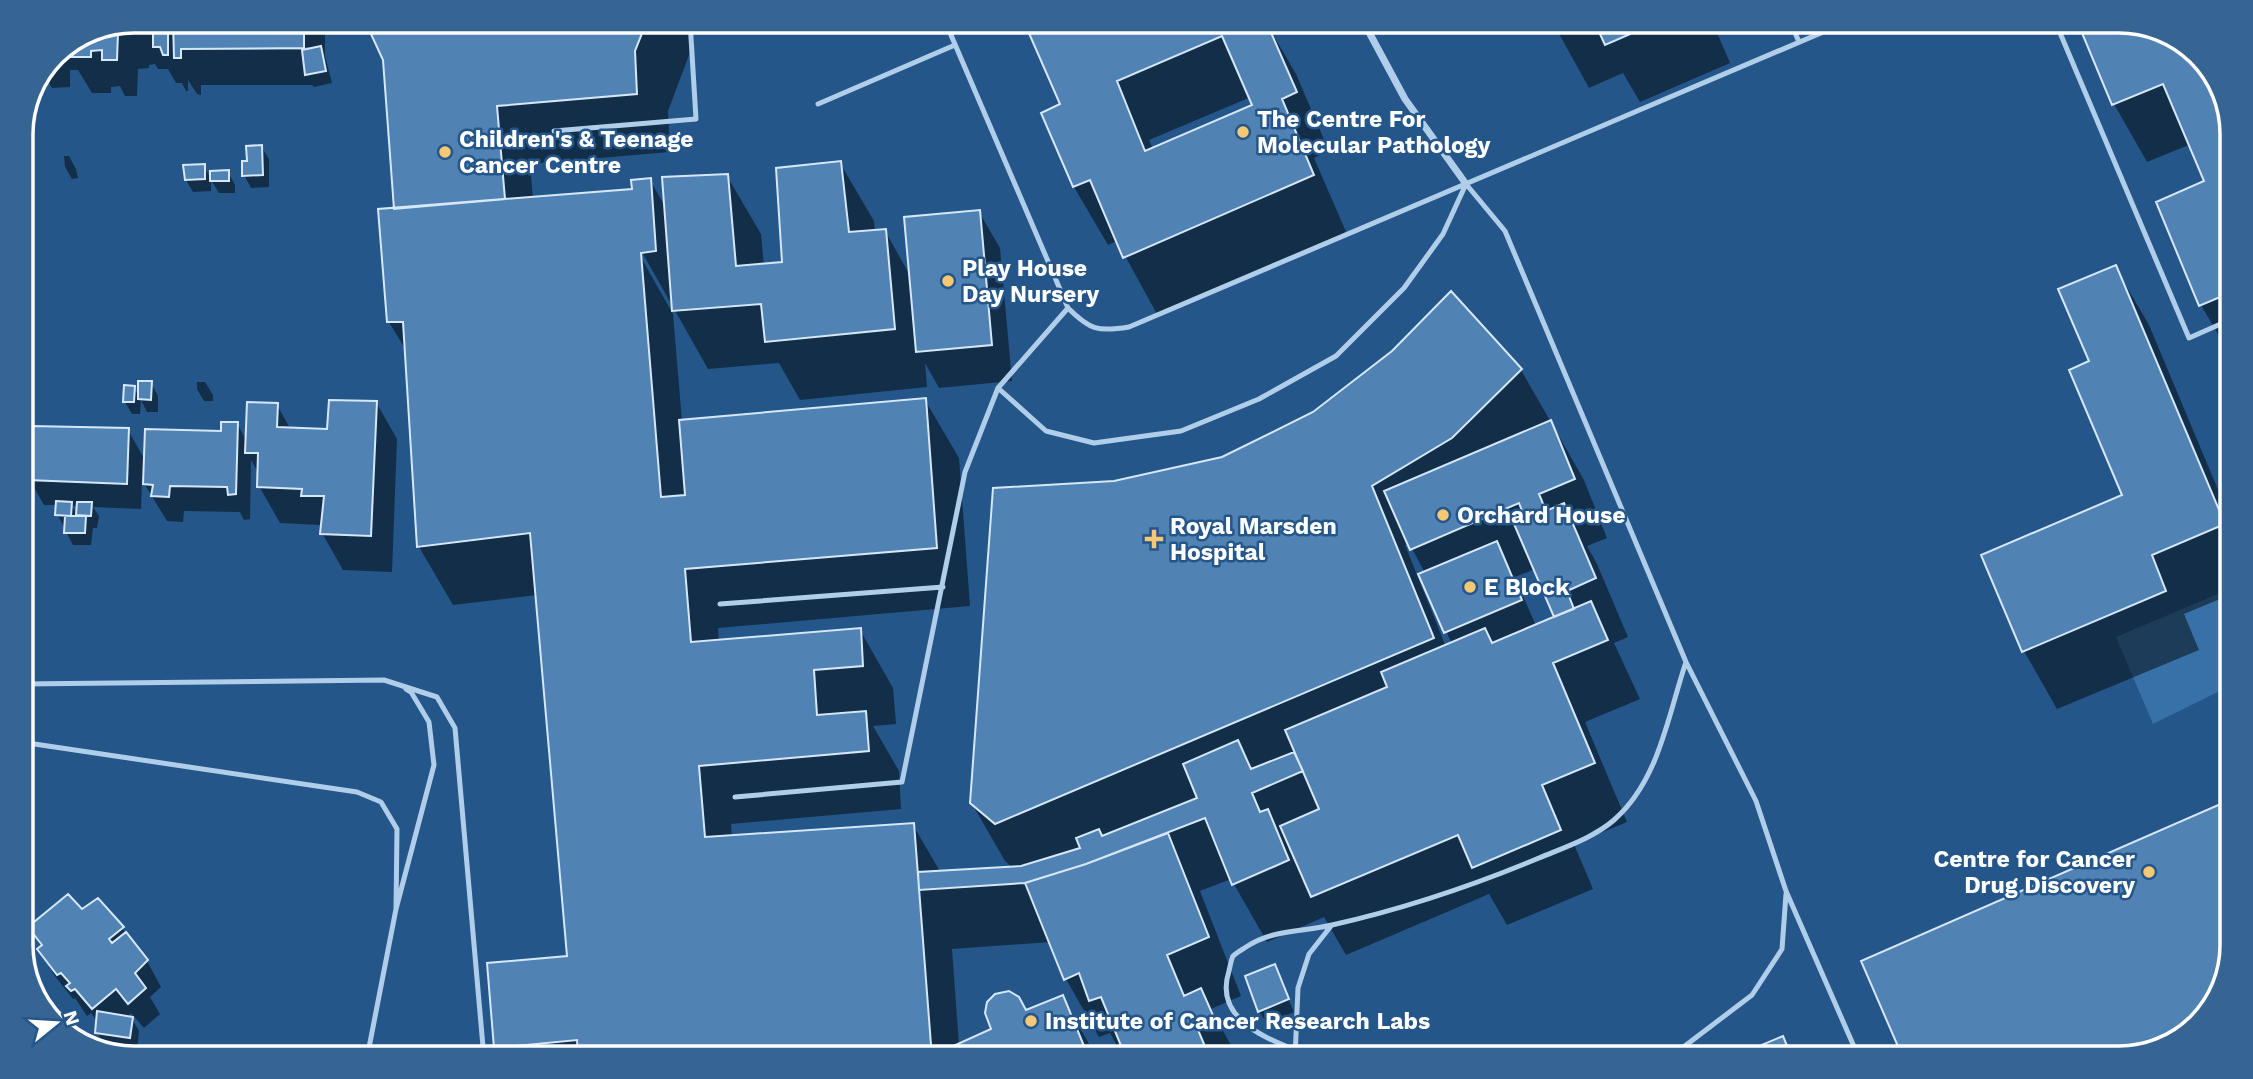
<svg xmlns="http://www.w3.org/2000/svg" width="2253" height="1079" viewBox="0 0 2253 1079" font-family="'Work Sans',sans-serif">
  <style>
    .green { fill: #3871a7 }
    .shadow { fill: #0007; fill-rule: evenodd }
    .building { fill: #5082b3; stroke: #d5e7f8; stroke-width: 2; fill-rule: evenodd }
    .lines { fill: none; stroke-linecap: round; stroke-linejoin: round }
    .service { stroke: #b0ceea; stroke-width: 5 }
    .minor { stroke: #b0ceea; stroke-width: 7 }
    .poi-dot { fill: #f5c874; stroke: #24568a; stroke-width: 2.5 }
    .labels { text-anchor: middle; dominant-baseline: central; stroke-width: 5; stroke-linejoin: round; paint-order: stroke }
    .poi-label { font-size: 23px; font-weight: bold; fill: #fff; stroke: #24568a; text-anchor: start }
    .rim { fill: none; stroke: #fff; stroke-width: 3.5 }
  </style>
  <rect width="100%" height="100%" fill="#24568a"/>
  <path class="green" d="M2232,588v97l-79,39 -37,-87z"/>
  <path class="shadow" d="M134,21h191v35l7,27 -18,4 -2,-2h-111v10l-4,-1 -9,-14v11h-2l-4,-8h-6l-8,-14h-10l-3,-5 -6,1v3l-11,1 -1,27h-12l-5,-10 -9,1v6h-19l-14,-23h-8v17l-18,1 -6,-10h-2l11,-24zM193,47h120v3h-120z
    M367,21h320l7,21 -26,69 2,41 -140,12 3,35 101,-8 16,-11 16,28 61,-32 34,58 3,32 20,-2 56,-101 34,58 1,11 10,-1 26,46 68,-65 21,36 12,133 -73,7 -14,-25 2,24 -127,13 -21,-37 -71,6 -70,-124 -3,2 38,67 9,107 243,-21 34,58 11,148 -252,22 1,14 141,-12 33,58 3,36 -23,2 26,45 2,38 -170,15 1,13 181,-12 28,48 73,-4 -9,-8 -34,-59 143,-319 109,-24 298,-89 63,110 23,58 -20,8 10,18 31,73 -14,6 26,56 -55,23 42,100 -53,22 19,45 -86,36 -18,-31 -143,61 -22,-38 -57,25 -36,-63 -31,12 41,105 -30,13 27,49h-114l-14,-25 -11,4 -33,-58 -15,-37 -99,7 7,96 67,-33 37,-14 34,60h-595l-7,-11 74,-89 -32,-363 -84,10 -34,-58 -12,-195 -18,-30 7,-112 -12,-150zM1409,543l16,30 -4,2 31,69 -6,3 -41,-102zM1535,569l21,49 -20,8 -21,-49z
    M1055,21h210l31,53 33,77 -15,7 33,76 -189,82 -41,-75 -9,4 -34,-58 -31,-74 19,-8 -32,-73zM1251,97l4,9 -102,43 -4,-9z
    M1552,21h160l18,42 -90,39 -17,-29 -34,15z
    M2079,21h39l50,12 45,38 19,56v231l-31,-53 6,-123 -16,-38 -44,18 -33,-58z
    M261,146l8,13v28l-18,1 -7,-13 5,-12z
    M64,156h5l7,13 2,9 -6,1 -7,-12z
    M204,166l7,13 17,-7 7,13v8h-16l-8,-13v11l-18,1 -7,-12z
    M2115,267l34,58 83,198v71l-48,20 15,36 -142,59 -33,-58 100,-155 -33,-134z
    M21,311l4,7v10h-4z
    M197,382h8l8,13v6h-9l-7,-12z
    M151,383l7,13v16h-11l-6,-12 -1,14h-8l-7,-12 9,-15 6,12z
    M376,402l21,37 -5,133 -49,-2 -21,-37 -2,-8 -40,-2 -21,-37v-12l-8,-14 -1,59 -6,1 -4,-8 -56,-1 -1,11 -16,-1 -25,-41 -1,29 -48,-2 6,9 -2,12h-4l-2,17h-18l-7,-13v-5h-2l-7,-13v-9h-13l-17,-30 -1,30h-5v-65l7,11 -1,13 3,1 98,-35 17,30 77,-27 15,-10 10,19 30,-37 14,25 38,1zM72,506h7l-1,10z
    M2232,430v14l-5,-12z
    M21,517h4l7,12 -2,12 -9,-1z
    M2232,801v143l-12,50 -39,45 -62,19h-214z
    M82,912l40,16 25,33 14,26 -11,10 10,17 -16,14 -13,-15 -4,5 5,1 7,12 -2,19 -3,-1 5,9 -56,-13 22,2 -8,-15 1,-10 -7,-9 -4,3 -12,-18 -2,1 -19,-24 -15,-26 3,-2 -12,-20z
    M1274,966l20,46 -27,12 -8,-13z"/>
  <path class="building" d="M134,21h34v34h-5l-3,-8h-7v-14h-18v-5h-6v4l-11,1 -1,27h-15v-10l-11,1v6h-22v-9z
    M173,21h131v27l-123,1v9h-7z
    M365,21h282l-12,30 2,43 -140,12 8,93 -111,10 -11,-149z
    M1050,21h216l31,71 -15,7 32,76 -191,83 -33,-78 -17,7 -32,-74 19,-9 -32,-73zM1222,36l30,69 -107,46 -28,-70z
    M1594,21h66l-55,24z
    M2077,21h41l50,12 45,38 19,56v165l-33,14 -43,-104 48,-21 -41,-97 -51,21z
    M321,46l5,25 -21,4 -3,-25z
    M262,145l1,30 -21,1v-15h5l-1,-15z
    M841,161l8,71 37,-3 9,100 -130,13 -4,-38 -89,7 -10,-134 66,-3 8,92 46,-4 -6,-94z
    M205,164v15l-20,1 -2,-15z
    M229,170v11h-19v-10z
    M651,178l5,73 -15,2 20,244 24,-2 -6,-75 247,-22 11,150 -252,21 6,73 170,-14 2,38 -49,4 3,45 49,-4 3,40 -170,15 6,71 209,-14 18,235h-354l-1,-18 -83,8 -7,-85 80,-7 -37,-423 -113,14 -14,-225h-16l-9,-113 254,-20 -1,-9z
    M980,210l12,135 -76,7 -12,-135z
    M2116,265l109,259 -73,31 14,36 -144,61 -41,-97 141,-60 -53,-125 20,-9 -31,-72z
    M1451,291l71,78 -70,69 -80,48 62,152 -439,186 -25,-21 23,-315 121,-7 108,-24 91,-45 79,-61z
    M138,381h14l-1,19 -13,-1z
    M124,385l11,1 -1,16h-11z
    M329,400l48,1 -6,135 -51,-2 4,-38h-23l1,-7 -45,-2 1,-34h-13l2,-51 31,1 -1,24 50,2z
    M1551,420l24,59 -36,15 7,17 18,-8 32,75 -29,13 7,18 -20,8 -40,-93 11,-5 -6,-16 -109,47 -26,-59z
    M221,422h17l-2,72 -8,1 -1,-8 -57,-1 -1,11 -18,-1 2,-11 -10,-1 2,-55 76,2z
    M31,426l98,2 -2,56 -100,-4z
    M56,501l16,1 -1,14 -16,-1z
    M77,502h15l-1,14 -15,-1z
    M65,516h21l-1,17h-21z
    M1497,541l25,59 -78,33 -26,-59z
    M1591,601l17,39 -55,23 42,100 -53,22 19,45 -89,38 -14,-33 -147,62 -31,-71 39,-17 -34,-79 102,-43 -6,-15 104,-44 7,15z
    M1238,740l13,29 43,-17 9,19 -51,22 8,19 8,-3 21,51 -57,25 -27,-67 -119,46 -61,19 -106,7 -1,-18 103,-6 59,-18 -4,-10 23,-9 3,7 95,-38 -14,-34z
    M2232,799v145l-12,50 -22,26 -88,38h-207l-42,-97z
    M1168,833l41,104 -42,18 17,41 17,-8 15,34 -18,8 12,28h-84l-25,-61 -12,4 -10,-28 -15,7 -39,-97 61,-19z
    M68,894l14,15 16,-11 26,29 -15,12 3,4 14,-11 22,28 -13,13 11,15 -18,16 -12,-15 -24,20 -17,-20 -4,2 -5,-5 4,-3 -9,-10 -4,2 -20,-26 5,-4 -14,-18z
    M1275,964l14,35 -31,13 -13,-36z
    M1009,991l10,6 7,13 37,-15 26,63h-134l-4,-11 40,-18 -6,-16 2,-11 8,-8z
    M97,1011l36,6 -3,21 -35,-5z
    M1783,1036l9,22h-61z
    M81,1042l55,7 -1,9 -50,-12z"/>
  <g class="lines">
    <path class="service" d="M945,21l123,287c22,22 30,24 61,19l720,-306
      M1790,21l9,21
      M2055,21l134,317 43,-19
      M818,104l137,-59
      M554,131l142,-12 -6,-98
      M998,388l48,43 48,12 87,-12 78,-32 77,-43 68,-68 39,-54 23,-50 39,47 181,431 70,139 30,90 73,167
      M720,604l223,-17
      M21,684l363,-4 53,17 18,31 29,330
      M21,742l336,50 24,10 16,27 -1,80
      M735,797l167,-15 63,-310 33,-84 70,-80
      M1295,1050c-34,-14 -81,-33 -66,-79 1,-4 2,-11 4,-15 3,-3 10,-7 13,-9 27,-18 57,-15 86,-22 71,-16 140,-39 207,-67 26,-11 54,-20 75,-38 45,-39 54,-105 72,-158
      M367,1058l29,-149 38,-144 -5,-43 -18,-30 -5,-3
      M1277,1058l18,-8
      M1295,1058l3,-70 11,-34 22,-28
      M1669,1058l83,-63 30,-46 4,-55"/>
    <path class="minor" d="M1363,21l42,78 61,85"/>
  </g>
  <g class="poi-dot">
    <circle cx="1243" cy="132" r="7"/>
    <circle cx="445" cy="152" r="7"/>
    <circle cx="948" cy="281" r="7"/>
    <circle cx="1443" cy="515" r="7"/>
    <path d="M1150.5 528.5h7v7h7v7h-7v7h-7v-7h-7v-7h7z"/>
    <circle cx="1470" cy="587" r="7"/>
    <circle cx="2149" cy="872" r="7"/>
    <circle cx="1031" cy="1021" r="7"/>
  </g>
  <g class="labels">
    <g class="poi-label">
      <text x="1257" y="119">The Centre For<tspan x="1257" dy="26">Molecular Pathology</tspan></text>
      <text x="459" y="139">Children's &amp; Teenage<tspan x="459" dy="26">Cancer Centre</tspan></text>
      <text x="962" y="268">Play House<tspan x="962" dy="26">Day Nursery</tspan></text>
      <text x="1457" y="515">Orchard House</text>
      <text x="1170" y="526">Royal Marsden<tspan x="1170" dy="26">Hospital</tspan></text>
      <text x="1484" y="587">E Block</text>
      <text x="2135" y="859" text-anchor="end">Centre for Cancer<tspan x="2135" dy="26">Drug Discovery</tspan></text>
      <text x="1045" y="1021">Institute of Cancer Research Labs</text>
    </g>
  </g>
  <path d="M0 0H2253V1079H0ZM134 33H2119A101 101 0 0 1 2220 134V945A101 101 0 0 1 2119 1046H134A101 101 0 0 1 33 945V134A101 101 0 0 1 134 33Z" fill="#366493" fill-rule="evenodd"/>
  <path class="rim" d="M134 33H2119A101 101 0 0 1 2220 134V945A101 101 0 0 1 2119 1046H134A101 101 0 0 1 33 945V134A101 101 0 0 1 134 33Z"/>
  <g transform="translate(56 1023) rotate(72)" stroke="#24568a" stroke-width="5" paint-order="stroke">
  <path d="M0-5L12 26L0 18L-12 26Z" fill="#ffffff"/>
  <text y="-10" font-size="19" font-weight="bold" text-anchor="middle" fill="#ffffff">N</text>
  </g>
</svg>
